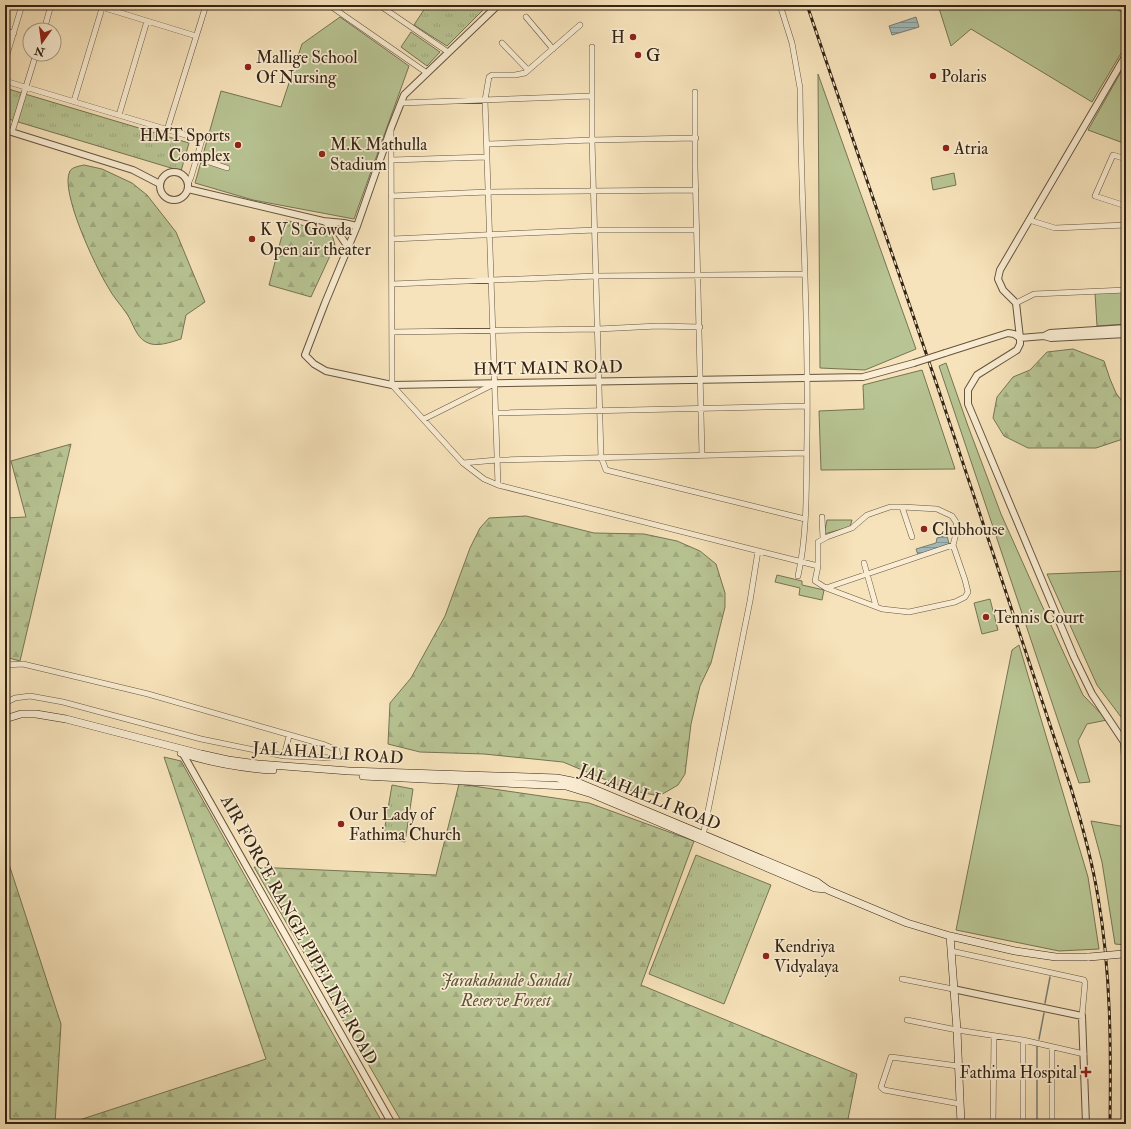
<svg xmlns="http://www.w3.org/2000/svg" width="1131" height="1129" viewBox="0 0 1131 1129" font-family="'IM FELL Double Pica',serif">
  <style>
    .green { fill: #b8c493; stroke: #767454 }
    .forest { fill: url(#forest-firs); stroke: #767454 }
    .park { fill: url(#park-tufts); stroke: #767454 }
    .water { fill: url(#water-rules); stroke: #767f78 }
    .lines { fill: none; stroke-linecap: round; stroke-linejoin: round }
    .stream { stroke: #767f78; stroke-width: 1.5 }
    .minor-casing { stroke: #65543e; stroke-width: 6 }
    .tertiary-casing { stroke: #65543e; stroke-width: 8 }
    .secondary-casing { stroke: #342414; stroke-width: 8 }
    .minor { stroke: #faedd3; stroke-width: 5 }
    .tertiary { stroke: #faedd3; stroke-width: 6 }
    .secondary { stroke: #faedd3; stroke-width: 7 }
    .rail-casing { stroke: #342414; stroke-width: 3 }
    .rail { stroke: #faedd3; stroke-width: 1.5; stroke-dasharray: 4.5; stroke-linecap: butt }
    .tertiary-bridge-casing { stroke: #65543e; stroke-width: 8; stroke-linecap: butt }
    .secondary-bridge-casing { stroke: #342414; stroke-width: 8; stroke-linecap: butt }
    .tertiary-bridge { stroke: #faedd3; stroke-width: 6 }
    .secondary-bridge { stroke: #faedd3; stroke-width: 7 }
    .poi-dot { fill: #8f2418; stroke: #faedd3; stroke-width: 1.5 }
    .labels { text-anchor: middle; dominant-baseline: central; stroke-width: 3.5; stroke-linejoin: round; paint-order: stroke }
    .poi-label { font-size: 17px; fill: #342414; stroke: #faedd3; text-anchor: start }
    .street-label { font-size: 17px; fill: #342414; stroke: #faedd3 }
    .park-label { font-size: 17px; font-style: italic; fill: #5c543a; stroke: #faedd3 }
  </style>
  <defs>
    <pattern id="forest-firs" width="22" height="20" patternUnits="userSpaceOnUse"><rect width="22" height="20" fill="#b8c493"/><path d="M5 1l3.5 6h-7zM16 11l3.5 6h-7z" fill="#9fa87e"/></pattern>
    <pattern id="park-tufts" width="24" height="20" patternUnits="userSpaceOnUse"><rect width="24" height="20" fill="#b8c493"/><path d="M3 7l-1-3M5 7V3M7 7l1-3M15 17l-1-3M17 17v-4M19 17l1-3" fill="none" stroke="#9fa87e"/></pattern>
    <pattern id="water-rules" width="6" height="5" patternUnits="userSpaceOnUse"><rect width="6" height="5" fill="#a2bbbb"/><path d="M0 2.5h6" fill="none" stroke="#859897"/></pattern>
  </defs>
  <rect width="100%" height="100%" fill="#f7e3bb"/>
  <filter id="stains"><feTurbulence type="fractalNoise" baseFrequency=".005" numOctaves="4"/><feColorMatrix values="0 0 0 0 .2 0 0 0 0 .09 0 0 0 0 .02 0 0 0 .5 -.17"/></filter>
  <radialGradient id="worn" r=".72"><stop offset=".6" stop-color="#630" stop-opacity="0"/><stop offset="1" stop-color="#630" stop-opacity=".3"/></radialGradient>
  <path class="green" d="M938,5h172l16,10v30l-34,57 -121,-73 -20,17z
    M340,17l69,49 -55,153 -101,-19 -58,-17 26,-92 60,16 21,-63z
    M1126,63v81l-38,-14z
    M818,74l98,275 -51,21 -45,-2z
    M954,173l2,12 -23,5 -2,-12z
    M1126,292v32l-29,2 -2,-33z
    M946,363l22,63 33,88 38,85 44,96 24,25 -20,4 -9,17 12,41 -11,1 -140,-417z
    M922,370l33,99 -134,1 -2,-59 45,-2 -1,-24z
    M827,520h25l-2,7 -26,7z
    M1126,571v155l-2,-5 -27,-36 -50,-111z
    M777,575l25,6v4l22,5 -2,10 -23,-5 1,-7 -25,-6z
    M990,599l8,31 -16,4 -8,-31z
    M1019,645l69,232 11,72 -40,2 -103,-21 56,-280z
    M1091,821l35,6v118l-11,-1 -13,-82z"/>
  <path class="forest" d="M84,165l18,4 30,14 15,12 29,37 29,70 -19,13 -5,24c-10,3 -25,9 -35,3 -10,-5 -13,-19 -19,-28 -6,-9 -14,-17 -19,-27 -12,-19 -49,-97 -38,-116 2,-4 10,-5 14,-6z
    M286,220l46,15 3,10 -24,52 -42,-12z
    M1073,349l31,12 6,18 6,14 8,11 2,9v25l-30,10h-68l-24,-12 -11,-18 4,-21 16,-20 17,-7 17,-18z
    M71,444l-51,217 -15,-4v-139l21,-1 -15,-56z
    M526,516l68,17 50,1 33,7 23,10 16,13 9,29v14l-14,56 -11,23 -9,38 -6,50 -7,11 -19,11 -29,-6 -67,-28 -79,-8 -64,-2 -32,-8 2,-41 21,-25 34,-62 25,-68 10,-20 9,-10z
    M164,757l17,4 202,363h-316l199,-65z
    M459,784l130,19 105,38 -53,144 216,89 -10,50h-444l-149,-257 182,8z
    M5,852l56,172 -6,100h-50z"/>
  <path class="park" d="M427,5h61l-41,41 -33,-21z
    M411,32l29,20 -13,14 -26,-19z
    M5,88l184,55 -8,28 -176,-53z
    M392,785l21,4 -8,53 -22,-4z
    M696,855l75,30 -47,119 -75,-30z"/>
  <path class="water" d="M916,17l3,10 -27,8 -3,-9z
    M947,535l2,9 -31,11 -2,-6 20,-6 1,-5z"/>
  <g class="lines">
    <path class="stream" d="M1045,1003l5,-26
      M1039,1039l5,-26
      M1037,1124v-78"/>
    <g class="minor-casing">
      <path id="minor" d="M95,5l101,31
        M329,5l98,68
        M379,5l69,47
        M780,5l12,38 8,45c1,116 9,232 7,349 -1,46 1,94 -9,139
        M526,17l27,32
        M44,30l7,-25
        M5,31l9,2
        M502,43l26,27
        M592,47v93l9,317 5,13 199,49
        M5,61l17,-56
        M5,81l197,59 -11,37 -3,7
        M695,92v74l7,289
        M74,101l29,-96
        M401,103l190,-7
        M119,115l28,-94
        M167,130l39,-125
        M391,131l1,254 71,78 21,16 14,6 320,81 -3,15 11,7 56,21 27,3 46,-10 10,-5 3,-5 -3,-12 -12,-35 4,-15 -1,-8 -4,-6 -15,-7 -34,-2h-13l-23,8 -15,13 -25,9 -9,5v24
        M12,132l24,-78
        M488,144l104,-4 104,-2
        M197,158l30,10
        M1126,159l-13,-4 -18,41 31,10
        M391,160l96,-3
        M391,196l97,-4 208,-2
        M1029,220l26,8 71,-3
        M392,239l203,-9h102
        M392,284l204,-8 209,-2
        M1016,303l18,-9 92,-4
        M392,332l206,-3 60,-3 42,1
        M495,413l312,-7
        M424,419l70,-35
        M463,463l34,-3 309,-7
        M498,485l-13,-385 4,-23 3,-2h23l10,-2 55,-48
        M902,507l10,30
        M822,517l1,22
        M864,563l12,43
        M826,588l127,-43
        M5,665l18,-1 125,30 177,51 12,5 1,6 -2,2 -52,-2 -83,-17 -138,-37 -33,-6 -15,2 -10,5
        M284,756l5,-20
        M703,836l47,-235 8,-50
        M951,951l133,29 1,3 -3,33
        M902,979l51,10
        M907,1020l50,10 66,10 61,14
        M1023,1040v84
        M958,1066l-67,-9 -10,30 3,3 76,14
        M993,1124l1,-88
        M1052,1124v-77"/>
    </g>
    <g class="tertiary-casing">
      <path id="tertiary" d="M498,5l-94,90 -13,33 -34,98 -32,77 -20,52 9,9 12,7 66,14 471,-8 51,-14
        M1124,5l2,1
        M1126,55l-126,215 -2,9 5,11 13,13 4,35 24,-2 7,2 75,-4
        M5,130l128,40 27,14
        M160 186a14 14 0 1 1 28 0a14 14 0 1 1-28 0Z
        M188,189l135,32 21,2 13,3
        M326,223l9,5 13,19
        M1044,336l6,-3 76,-5
        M945,353l63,-20 6,1 6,4v6l-3,6 -40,25 -9,15v14l106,253 18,37 32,48 2,28
        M184,751l-1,3 209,370
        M953,989l129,27 4,108"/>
    </g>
    <g class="secondary-casing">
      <path id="secondary" d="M5,719l16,-5h15l30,5 135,35 27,6 30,4 91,7 208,7 20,4 240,100 11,8 79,33 43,13 65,15 41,6h33
        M181,753c31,10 59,15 92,17
        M363,776l203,10 26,8 223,94 11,1
        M950,936l7,94 4,94"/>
    </g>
    <use href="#minor" class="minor"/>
    <use href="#tertiary" class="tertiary"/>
    <use href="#secondary" class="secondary"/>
    <g class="rail-casing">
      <path id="rail" d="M807,5l134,392 130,391c11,36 21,72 27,109 13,75 13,152 12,227"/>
    </g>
    <use href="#rail" class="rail"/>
    <g class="tertiary-bridge-casing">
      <path id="tertiary-bridge" d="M914,363l31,-10"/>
    </g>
    <g class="secondary-bridge-casing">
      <path id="secondary-bridge" d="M1089,957l34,-3"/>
    </g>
    <use href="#tertiary-bridge" class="tertiary-bridge"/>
    <use href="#secondary-bridge" class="secondary-bridge"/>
  </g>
  <g class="poi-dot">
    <circle cx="633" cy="37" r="4"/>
    <circle cx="638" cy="55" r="4"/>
    <circle cx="248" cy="67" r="4"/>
    <circle cx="933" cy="76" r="4"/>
    <circle cx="238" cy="145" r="4"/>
    <circle cx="946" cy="148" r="4"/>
    <circle cx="322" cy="154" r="4"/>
    <circle cx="252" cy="239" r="4"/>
    <circle cx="924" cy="529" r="4"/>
    <circle cx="986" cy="617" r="4"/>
    <circle cx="341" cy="824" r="4"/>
    <circle cx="766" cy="956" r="4"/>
    <path d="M1084 1066h4v4h4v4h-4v4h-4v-4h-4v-4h4z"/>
  </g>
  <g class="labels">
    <g class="poi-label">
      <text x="625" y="37" text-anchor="end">H</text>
      <text x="646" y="55">G</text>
      <text x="256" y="57">Mallige School<tspan x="256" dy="20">Of Nursing</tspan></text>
      <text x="941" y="76">Polaris</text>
      <text x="230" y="135" text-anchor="end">HMT Sports<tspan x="230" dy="20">Complex</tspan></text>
      <text x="330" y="144">M.K Mathulla<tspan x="330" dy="20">Stadium</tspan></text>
      <text x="954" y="148">Atria</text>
      <text x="260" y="229">K V S Gowda<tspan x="260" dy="20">Open air theater</tspan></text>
      <text x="932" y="529">Clubhouse</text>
      <text x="994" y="617">Tennis Court</text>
      <text x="349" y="814">Our Lady of<tspan x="349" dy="20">Fathima Church</tspan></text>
      <text x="774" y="946">Kendriya<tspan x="774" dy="20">Vidyalaya</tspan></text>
      <text x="1077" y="1072" text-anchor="end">Fathima Hospital</text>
    </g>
    <g class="street-label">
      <text transform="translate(548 368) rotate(-1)">HMT MAIN ROAD</text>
      <text transform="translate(328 753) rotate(4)">JALAHALLI ROAD</text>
      <text transform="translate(650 797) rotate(22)">JALAHALLI ROAD</text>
      <text transform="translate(299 930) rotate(61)">AIR FORCE RANGE PIPELINE ROAD</text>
    </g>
    <g class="park-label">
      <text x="506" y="980">Jarakabande Sandal<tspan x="506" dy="20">Reserve Forest</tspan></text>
    </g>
  </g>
  <rect width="1131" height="1129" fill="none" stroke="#f7e3bb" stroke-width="20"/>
  <rect x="6" y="6" width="1119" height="1117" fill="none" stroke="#342414" stroke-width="2"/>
  <rect x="10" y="10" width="1111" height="1109" fill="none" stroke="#342414"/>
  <g transform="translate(42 42) rotate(194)"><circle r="19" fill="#faedd3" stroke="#ab9d87"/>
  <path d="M0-3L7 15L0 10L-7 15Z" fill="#8f2418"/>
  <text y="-6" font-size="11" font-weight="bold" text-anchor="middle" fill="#342414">N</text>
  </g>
  <rect width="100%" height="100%" filter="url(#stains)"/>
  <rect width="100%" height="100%" fill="url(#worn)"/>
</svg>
